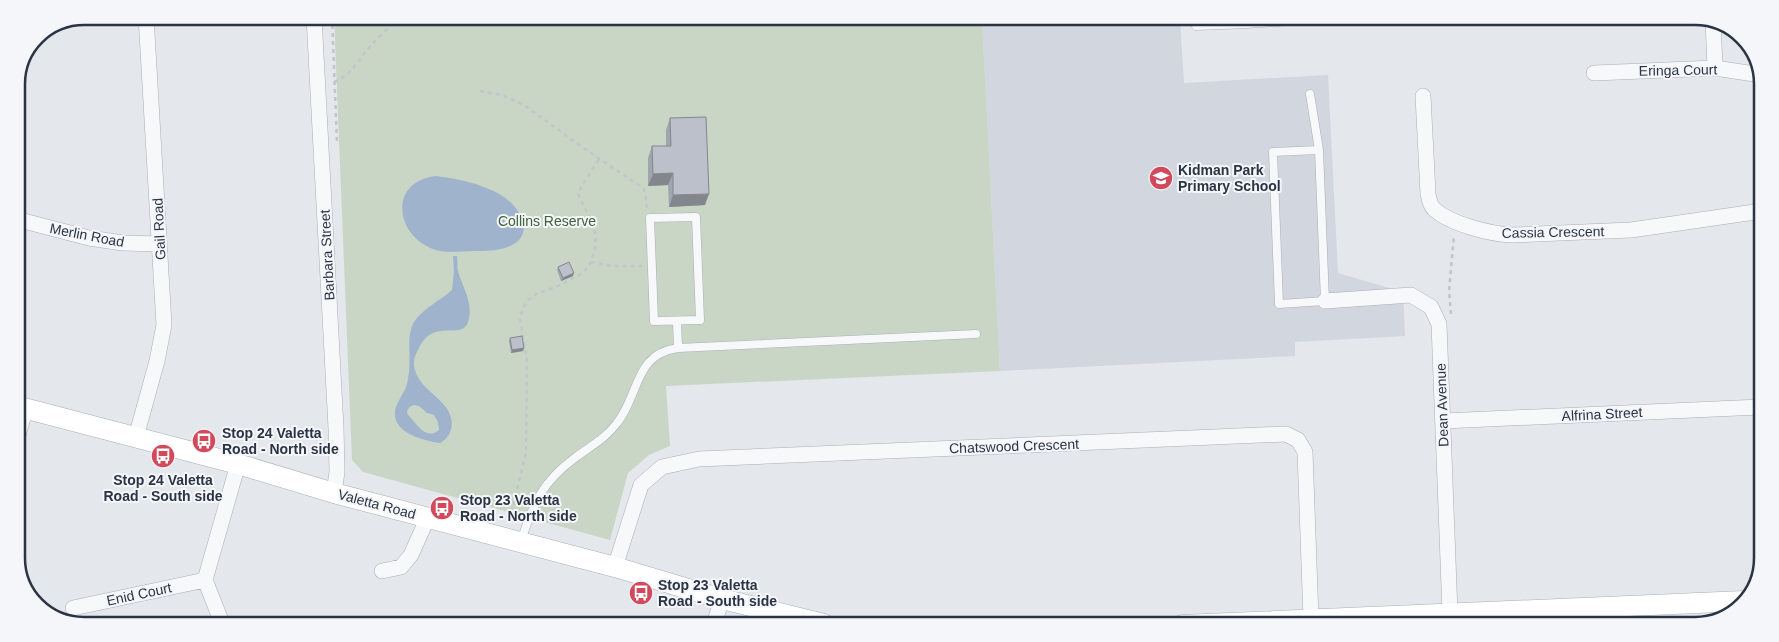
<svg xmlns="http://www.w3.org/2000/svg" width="1779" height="642" viewBox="0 0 1779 642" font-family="Arial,sans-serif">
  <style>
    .built { fill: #d2d6de }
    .green { fill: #c9d6c5 }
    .water { fill: #9fb4cc; fill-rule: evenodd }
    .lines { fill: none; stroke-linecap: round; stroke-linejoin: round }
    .lane-casing { stroke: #a9aeb7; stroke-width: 9 }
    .street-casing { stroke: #a9aeb7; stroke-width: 16 }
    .secondary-casing { stroke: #a9aeb7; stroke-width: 21 }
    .path { stroke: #c2c5cb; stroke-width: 2.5; stroke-dasharray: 4 4; stroke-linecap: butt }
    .lane { stroke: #f7f8fa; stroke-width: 8 }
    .street { stroke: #f7f8fa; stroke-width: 15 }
    .secondary { stroke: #fff; stroke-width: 20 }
    .wall { fill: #a1a5ae }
    .shaded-wall { fill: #83868d }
    .building { fill: #bbc0ca; stroke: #83868d }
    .labels { text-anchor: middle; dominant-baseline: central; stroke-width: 4; stroke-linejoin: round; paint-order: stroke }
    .street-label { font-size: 14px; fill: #2b3445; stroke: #f4f6f9 }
    .poi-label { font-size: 14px; font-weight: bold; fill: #2b3445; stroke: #f4f6f9; text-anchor: start }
    .park-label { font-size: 14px; fill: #3f6138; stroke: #f4f6f9 }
    .rim { fill: none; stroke: #2b3445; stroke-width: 2.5 }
  </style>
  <rect width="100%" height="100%" fill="#e4e7ec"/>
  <path class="built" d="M982,18l198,1 4,64 144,-8 10,198 65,19 2,44 -110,6v14l-295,15z"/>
  <path class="green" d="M334,17l648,1 18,353 -334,15 4,60 -21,9 -21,18 -18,67 -247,-68 -11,-12z"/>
  <path class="water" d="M436,176c23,3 44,7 65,19 24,15 36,46 0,54 -8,2 -18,2 -26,2 -14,0 -29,3 -42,-2 -39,-15 -44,-68 3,-73z
    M453,256h4c1,5 0,11 1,15 5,18 16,32 10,51 -6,19 -34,-5 -49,26 -3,6 -6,11 -5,18 3,18 19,26 30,39 11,12 11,30 -4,38 -16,-2 -48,-10 -45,-32 1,-8 8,-16 11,-24 2,-5 2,-10 3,-15 2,-16 -3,-36 5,-50 8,-13 27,-22 38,-32l2,-19zM414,405l5,1 8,7 7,2 4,7 1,8c-13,11 -22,-6 -30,-14l-2,-3c1,-5 2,-6 7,-8z"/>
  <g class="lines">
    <g class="lane-casing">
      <path id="lane" d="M1247,19v5l72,-5
        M1196,26l51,-2
        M1310,94l9,56 6,151 -46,3 -6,-152 46,-2
        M696,217l4,103 -46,1 -4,-103z
        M677,321l1,27
        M521,541c13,-39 21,-59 55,-84 15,-11 30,-19 41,-34 23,-29 17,-69 61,-75l298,-14"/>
    </g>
    <g class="street-casing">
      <path id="street" d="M314,17l22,411 1,44 -3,21
        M1713,20l2,48
        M1594,73l121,-5 46,7
        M1423,96l5,98c1,5 2,11 6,15 16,15 56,25 78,26l119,-5 131,-19
        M16,219l73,19 34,5 36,1
        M1325,301l86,-6 20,12 8,17 11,289
        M1443,421l317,-14
        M136,437l21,-76 7,-36 -18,-309
        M16,442l10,-34
        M615,567l26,-82 21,-18 37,-8 587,-25 12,6 7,12 6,167
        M382,571l19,-4 10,-12 17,-38
        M73,608l132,-28
        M222,623l-17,-43 33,-116
        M714,624l8,-25"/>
    </g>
    <g class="secondary-casing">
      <path id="secondary" d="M16,406l222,58 96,29 281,74 107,32 102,25
        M1182,625l562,-24"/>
    </g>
    <path class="path" d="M332,17l5,126
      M334,82c17,-7 22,-19 34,-33 10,-12 22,-23 35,-32
      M480,91l22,4 22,10 61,44 58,39 2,4 2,18
      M591,262l21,4h30
      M1451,314l-2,-23 5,-56
      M510,520l16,-68 1,-92 -7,-41 3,-11 4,-7 9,-7 20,-7 27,-14 8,-11 4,-14 1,-12 -4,-14 -14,-28 3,-7 18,-28"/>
    <use href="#lane" class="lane"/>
    <use href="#street" class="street"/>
    <use href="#secondary" class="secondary"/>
  </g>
  <path class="wall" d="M670,118l35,87 -36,2 -1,-22 -20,1v-28l4,-12h14v-16z
    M558,267l15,9 -12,5 -4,-11z
    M510,338l14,10 -1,3 -12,2 -2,-12z"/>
  <path class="shaded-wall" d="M673,173l-5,12 -20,1 5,-12z
    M709,194l-4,11 -36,2 4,-12z
    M574,273l-1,3 -12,5 2,-3z
    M524,348l-1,3 -12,2 1,-3z"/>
  <path class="building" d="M706,117l3,77 -36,1v-22l-20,1 -1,-28h19l-1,-28z
    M569,262l5,11 -11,5 -5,-11z
    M522,336l2,12 -12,2 -2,-12z"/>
  <defs>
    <g id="school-disc" transform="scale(1.25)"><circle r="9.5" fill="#d1495b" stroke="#f4f6f9"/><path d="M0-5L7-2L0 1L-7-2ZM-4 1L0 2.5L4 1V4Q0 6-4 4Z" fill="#fff"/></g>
    <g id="bus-disc" transform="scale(1.25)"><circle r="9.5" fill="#d1495b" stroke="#f4f6f9"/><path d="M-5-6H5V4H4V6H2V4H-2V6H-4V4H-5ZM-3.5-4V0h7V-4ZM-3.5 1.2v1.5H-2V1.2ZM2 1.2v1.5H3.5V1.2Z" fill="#fff"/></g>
  </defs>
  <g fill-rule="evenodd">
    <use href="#school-disc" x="1161" y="178"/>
    <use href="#bus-disc" x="204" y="441"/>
    <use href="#bus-disc" x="163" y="456"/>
    <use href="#bus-disc" x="442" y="508"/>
    <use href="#bus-disc" x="641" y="593"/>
  </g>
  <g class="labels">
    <g class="street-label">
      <text transform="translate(1678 70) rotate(-1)">Eringa Court</text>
      <text transform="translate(159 229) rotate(-93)">Gail Road</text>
      <text transform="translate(1553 232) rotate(-1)">Cassia Crescent</text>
      <text transform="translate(87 235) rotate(11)">Merlin Road</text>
      <text transform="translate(327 255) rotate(-93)">Barbara Street</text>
      <text transform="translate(1442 405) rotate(-92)">Dean Avenue</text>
      <text transform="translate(1602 414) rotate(-3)">Alfrina Street</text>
      <text transform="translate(1014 446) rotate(-2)">Chatswood Crescent</text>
      <text transform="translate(377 504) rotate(15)">Valetta Road</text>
      <text transform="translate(139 594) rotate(-12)">Enid Court</text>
    </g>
    <g class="poi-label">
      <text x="1178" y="170">Kidman Park<tspan x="1178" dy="16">Primary School</tspan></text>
      <text x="222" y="433">Stop 24 Valetta<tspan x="222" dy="16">Road - North side</tspan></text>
      <text x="163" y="480" text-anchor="middle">Stop 24 Valetta<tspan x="163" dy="16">Road - South side</tspan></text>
      <text x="460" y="500">Stop 23 Valetta<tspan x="460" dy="16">Road - North side</tspan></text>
      <text x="658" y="585">Stop 23 Valetta<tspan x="658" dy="16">Road - South side</tspan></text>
    </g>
    <g class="park-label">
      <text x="547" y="221">Collins Reserve</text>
    </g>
  </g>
  <path d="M0 0H1779V642H0ZM84 25H1695A59 59 0 0 1 1754 84V558A59 59 0 0 1 1695 617H84A59 59 0 0 1 25 558V84A59 59 0 0 1 84 25Z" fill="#f4f6f9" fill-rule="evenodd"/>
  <path class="rim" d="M84 25H1695A59 59 0 0 1 1754 84V558A59 59 0 0 1 1695 617H84A59 59 0 0 1 25 558V84A59 59 0 0 1 84 25Z"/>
</svg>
